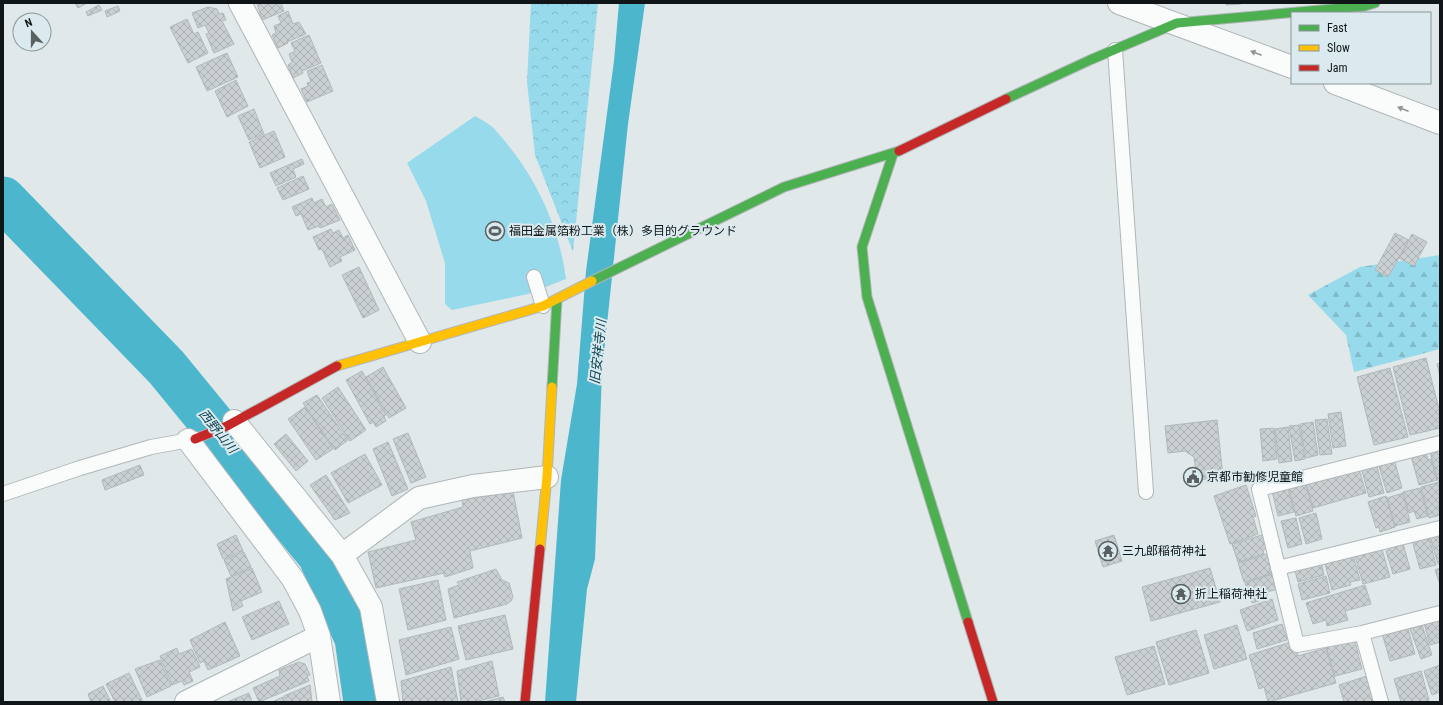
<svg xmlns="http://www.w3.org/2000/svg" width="1443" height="705" viewBox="0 0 1443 705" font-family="'Roboto Condensed','Noto Sans JP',sans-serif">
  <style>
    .forest { fill: url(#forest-firs) }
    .park { fill: url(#park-crowns) }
    .garden { fill: #97daeb }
    .water { fill: #4cb6cc }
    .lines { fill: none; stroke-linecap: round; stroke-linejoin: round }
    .river { stroke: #4cb6cc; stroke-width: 45 }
    .building { fill: url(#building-cross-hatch); stroke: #b1b8ba }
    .lane-casing { stroke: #b0b6b8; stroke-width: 16 }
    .street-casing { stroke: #b0b6b8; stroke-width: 24 }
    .fast-casing { stroke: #b0b6b8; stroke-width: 11 }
    .slow-casing { stroke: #b0b6b8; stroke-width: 11 }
    .jam-casing { stroke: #b0b6b8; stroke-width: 11 }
    .lane { stroke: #fafcfc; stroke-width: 14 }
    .street { stroke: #fafcfc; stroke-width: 22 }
    .fast { stroke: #4caf50; stroke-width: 9 }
    .slow { stroke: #ffc107; stroke-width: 9 }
    .jam { stroke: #c62828; stroke-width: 9 }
    .oneway { fill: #919495 }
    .labels { text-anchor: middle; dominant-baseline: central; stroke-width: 4; stroke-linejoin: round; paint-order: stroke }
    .poi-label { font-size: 12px; fill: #101617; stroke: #dbeaef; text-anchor: start }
    .water-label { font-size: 13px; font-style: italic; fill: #104653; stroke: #dbeaef }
  </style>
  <defs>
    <pattern id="forest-firs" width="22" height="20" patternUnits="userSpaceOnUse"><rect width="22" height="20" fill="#97daeb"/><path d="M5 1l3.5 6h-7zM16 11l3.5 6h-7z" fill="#81bac9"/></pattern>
    <pattern id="park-crowns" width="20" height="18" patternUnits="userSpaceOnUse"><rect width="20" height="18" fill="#97daeb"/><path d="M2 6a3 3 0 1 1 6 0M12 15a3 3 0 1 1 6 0" fill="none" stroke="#81bac9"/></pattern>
    <pattern id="building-cross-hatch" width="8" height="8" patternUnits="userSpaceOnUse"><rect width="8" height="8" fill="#cad0d2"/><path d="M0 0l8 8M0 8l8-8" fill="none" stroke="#acb2b4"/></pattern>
  </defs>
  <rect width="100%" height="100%" fill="#e0e8ea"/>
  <path class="forest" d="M1440,255v94l-86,23 -8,-37 -38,-40 52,-28z"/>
  <path class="park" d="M531,3h67l-25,249 -38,-97 -8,-73z"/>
  <path class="garden" d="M475,116c7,4 17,9 22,16 37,41 62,92 69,147l-38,15 -76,16 -7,-6v-41l-19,-62 -19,-38z"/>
  <path class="water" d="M619,3h26l-17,121 -26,248 -7,187 -8,30 -11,113h-31l16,-222 16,-96 9,-113 28,-210z"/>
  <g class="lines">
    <path class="river" d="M3,199l163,168 154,188 37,83 9,64"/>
  </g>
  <path class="building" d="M75,3h12l-9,5z
    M257,3h24l3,8 -22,9z
    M1226,3h15v1l-15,1z
    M99,5l3,5 -14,6 -2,-4z
    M118,6l2,5 -13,6 -2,-6z
    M208,7l9,2 2,5 4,-1 3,7 -4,1 12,23 -20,9 -8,-19 3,-1 -4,-8 -7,3 -6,-15z
    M288,11l5,13 6,-2 7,12 -19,8 1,1 -10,5 -6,-13 4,-2 -2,-7 7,-3 -3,-7z
    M187,19l7,15 4,-2 10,21 -20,10 -18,-36z
    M309,35l12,28 -19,8 1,2 -10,5 -5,-13 4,-3 -3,-8 6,-3 -4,-8z
    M227,53l11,24 -31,14 -11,-24z
    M322,65l11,26 -26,11 -6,-13 7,-3 -1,-3 4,-1 -4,-11z
    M236,80l12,26 -21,11 -12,-26z
    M254,109l10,25 -15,6 -11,-24z
    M274,131l11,26 -25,11 -11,-26z
    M302,159l2,5 -11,5 3,8 -20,9 -6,-13z
    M303,176l6,13 -26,11 -6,-12z
    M312,198l2,5 8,-4 4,8 6,-3 8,16 -20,8 -1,-2 -11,4 -7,-16 -5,2 -4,-9z
    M331,229l2,4 6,-3 4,8 5,-3 7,15 -15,7 2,4 -12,6 -8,-18 -3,1 -6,-13z
    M1395,233l14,7 -21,37 -13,-7z
    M1412,234l15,8 -13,24 -15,-8z
    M359,267l20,43 -16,8 -21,-43z
    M1426,358l14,55v15l-30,7 -17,-68z
    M1440,363v13l-3,-12z
    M383,367l23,41 -17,10 -23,-41z
    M1390,368l18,69 -34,8 -17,-68z
    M362,371l24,44 -2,1 2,5 -10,6 -3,-5 -3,2 -24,-44z
    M338,387l28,43 -16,11 -28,-43z
    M317,395l31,45 -13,10 -32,-47z
    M305,407l28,42 -17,11 -28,-41z
    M1341,412l5,34 -13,2 -5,-34z
    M1327,419l5,35 -12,1 -5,-35z
    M1217,420l6,57 -26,3 -3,-23 -9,-6 -17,2 -3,-27z
    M1313,422l5,33 -12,3 -6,-34z
    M1299,425l6,34 -10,2 -6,-35z
    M1288,427l4,34 -13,2 -4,-34z
    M1274,428l3,31 -14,2 -3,-32z
    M408,433l18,44 -15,6 -18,-44z
    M286,434l22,27 -12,10 -22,-27z
    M388,442l20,47 -16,7 -19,-47z
    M1440,450v31h-2l-8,-29z
    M1426,452l2,8 3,-1 6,21 -18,5 -8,-29z
    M365,454l17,31 -34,18 -17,-30z
    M1394,459l8,29 -15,5 -9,-30z
    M1376,463l8,30 -15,4 -8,-30z
    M140,465l4,10 -39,15 -3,-10z
    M1359,469l7,24 -53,15 -7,-24z
    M326,475l24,38 -15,7 -25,-35z
    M1305,480l8,31 -17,5 -7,-27 4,-1 -1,-4z
    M1439,482l1,21 -2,1 2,11 -11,3 -8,-31z
    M1246,485l10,31 -3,1 5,17 -28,10 -16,-48z
    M1288,488l6,24 -16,4 -6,-25z
    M1420,488l8,28 -11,3 -3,-8 -5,2 -6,-21z
    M513,491l9,47 -52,13 3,17 -28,9 -1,-4 -68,15 -8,-36 48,-12 -5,-18 52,-15 -1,-7z
    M1403,493l7,29 -15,4 -8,-28z
    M1386,496l9,31 -15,5 -1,-5 -3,1 -8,-26z
    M1316,513l6,26 -16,5 -7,-26z
    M1296,518l6,26 -14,4 -7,-27z
    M1440,533v30l-2,1 -8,-28z
    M1265,534l4,14 -6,2 1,4 -26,8 -6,-18z
    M236,535l7,16 -20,8 -6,-15z
    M1114,535l8,26 -19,6 -8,-26z
    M1429,536l7,29 -16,4 -8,-29z
    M1402,540l8,29 -17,5 -7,-23 3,-1 -2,-6z
    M1381,546l9,31 -27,7 -9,-31z
    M244,552l7,15 -20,9 -7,-16z
    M1352,552l8,28 -10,2 1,3 -19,5 -8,-30z
    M1271,553l4,14 -6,2 2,5 -27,8 -6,-19z
    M1321,561l3,14 -26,7 -4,-15z
    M252,568l10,24 -21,9 2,5 -10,5 -7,-32z
    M1210,568l10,34 -69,19 -9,-34z
    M1440,568v17l-5,-15z
    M496,569l6,11 7,3 4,14 -2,4 -4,3 -53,14 -6,-29 11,-4 -2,-3z
    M1276,573l5,15 -14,4 1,6 -16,5 -7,-20z
    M1326,576l4,17 -28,7 -4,-16z
    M438,580l8,40 -38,10 -9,-41z
    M1365,585l6,19 -26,7 3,9 -21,6 -1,-6 -13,4 -7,-21z
    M1272,599l6,21 -31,11 -7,-21z
    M279,601l10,23 -37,16 -10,-23z
    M505,615l8,34 -47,11 -8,-34z
    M1440,618v24l-10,3 -6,-22z
    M225,622l15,34 -32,14 -4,-9 -4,2 -10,-23z
    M1282,624l5,16 -30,9 -4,-16z
    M1237,625l10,34 -33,10 -10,-34z
    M1407,625l8,29 -25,7 -8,-28z
    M1422,625l10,30 -11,4 -11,-30z
    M451,627l8,32 -53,16 -7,-35z
    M1196,630l13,43 -40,12 -13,-43z
    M1354,638l8,31 -27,7 -9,-30z
    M1294,641l4,15 28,-8 10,35 -68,19 -4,-15 -5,2 -10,-34z
    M1154,646l11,38 -38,11 -12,-38z
    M177,648l2,6 13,-5 8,18 -11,5 4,9 -9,4 -2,-4 -10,4 -12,-29z
    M160,660l11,26 -24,11 -12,-28z
    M492,661l7,35 -25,6h-13l-4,-31z
    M299,662l6,2 5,11 -3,1 2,5 -50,21 -6,-14 27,-12 -1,-6z
    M1440,665v27l-8,3 -8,-24z
    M451,667l7,35h-55l-2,-21z
    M1421,671l8,29 -6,2h-22l-7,-23z
    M129,673l14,29h-28l-9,-18z
    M1370,675l9,27h-35l-5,-17z
    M310,685l2,17h-25l-3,-6z
    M103,686l8,16h-20l-3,-8z
    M249,693l3,9h-25z
    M283,697l2,5h-13z
    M503,697l2,5h-21z"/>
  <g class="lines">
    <g class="lane-casing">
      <path id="lane" d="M1115,50l31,442
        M534,277l9,29
        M1440,443l-181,46 38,156 65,-12 78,-20
        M3,494l77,-26 71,-21 44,-8
        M1278,568l162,-40
        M1362,633l19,69"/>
    </g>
    <g class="street-casing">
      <path id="street" d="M240,3l180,339
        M1119,3l173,64
        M1335,83l105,40
        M234,421l108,134 29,52 17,95
        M188,440l105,139 17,32 9,25 10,66
        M342,555l77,-57 54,-12 74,-9
        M186,702l133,-66"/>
    </g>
    <g class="fast-casing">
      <path id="fast" d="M1006,99l84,-39 87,-37 188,-17 10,-3
        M893,154l-31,93 5,50 101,325
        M592,281l192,-94 115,-36
        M552,387l5,-87"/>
    </g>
    <g class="slow-casing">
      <path id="slow" d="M337,366l206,-60 49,-25
        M540,549l7,-72 5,-90"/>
    </g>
    <g class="jam-casing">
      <path id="jam" d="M899,151l107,-52
        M195,439l32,-13 110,-60
        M968,622l25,80
        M525,702l15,-153"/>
    </g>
    <use href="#lane" class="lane"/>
    <use href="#street" class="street"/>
    <use href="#fast" class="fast"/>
    <use href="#slow" class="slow"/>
    <use href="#jam" class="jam"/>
  </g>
  <defs><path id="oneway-solid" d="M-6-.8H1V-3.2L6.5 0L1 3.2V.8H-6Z"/></defs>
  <g class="oneway">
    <use href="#oneway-solid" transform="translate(1256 53) rotate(-159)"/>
    <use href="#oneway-solid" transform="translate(1403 109) rotate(-159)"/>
  </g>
  <defs>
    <g id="stadium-ring" transform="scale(1)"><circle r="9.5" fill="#dbeaef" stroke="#596061" stroke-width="1.5"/><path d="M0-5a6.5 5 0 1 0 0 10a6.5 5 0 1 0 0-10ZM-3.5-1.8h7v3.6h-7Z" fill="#596061"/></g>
    <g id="civic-ring" transform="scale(1)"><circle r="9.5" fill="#dbeaef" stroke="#596061" stroke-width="1.5"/><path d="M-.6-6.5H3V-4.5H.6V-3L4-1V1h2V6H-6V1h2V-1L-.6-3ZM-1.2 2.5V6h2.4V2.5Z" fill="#596061"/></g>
    <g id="temple-ring" transform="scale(1)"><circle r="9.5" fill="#dbeaef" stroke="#596061" stroke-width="1.5"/><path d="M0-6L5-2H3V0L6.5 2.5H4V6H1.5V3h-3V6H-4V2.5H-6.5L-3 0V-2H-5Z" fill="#596061"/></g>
  </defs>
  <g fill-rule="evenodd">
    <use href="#stadium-ring" x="495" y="231"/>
    <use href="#civic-ring" x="1193" y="477"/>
    <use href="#temple-ring" x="1108" y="551"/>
    <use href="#temple-ring" x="1181" y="594"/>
  </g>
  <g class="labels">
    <g class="poi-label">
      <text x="509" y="231">福田金属箔粉工業（株）多目的グラウンド</text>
      <text x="1207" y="477">京都市勧修児童館</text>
      <text x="1122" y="551">三九郎稲荷神社</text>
      <text x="1195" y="594">折上稲荷神社</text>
    </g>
    <g class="water-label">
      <text transform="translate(598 352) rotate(-84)">旧安祥寺川</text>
      <text transform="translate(218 431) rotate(51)">西野山川</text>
    </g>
  </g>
  <rect width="1443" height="705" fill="none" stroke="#101617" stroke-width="8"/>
  <rect x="1291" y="12" width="140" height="72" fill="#dbeaef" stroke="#8a9599"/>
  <rect x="1299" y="25" width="20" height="6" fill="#4caf50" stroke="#8a9599"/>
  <text x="1327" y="32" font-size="12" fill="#101617">Fast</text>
  <rect x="1299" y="45" width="20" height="6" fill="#ffc107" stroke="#8a9599"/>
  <text x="1327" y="52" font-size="12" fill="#101617">Slow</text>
  <rect x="1299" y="65" width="20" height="6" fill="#c62828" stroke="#8a9599"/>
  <text x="1327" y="72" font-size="12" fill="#101617">Jam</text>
  <g transform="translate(32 32) rotate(339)"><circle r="19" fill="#dbeaef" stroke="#8a9599"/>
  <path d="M0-3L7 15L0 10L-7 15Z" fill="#596061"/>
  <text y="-6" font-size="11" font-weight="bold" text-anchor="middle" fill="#101617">N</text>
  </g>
</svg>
